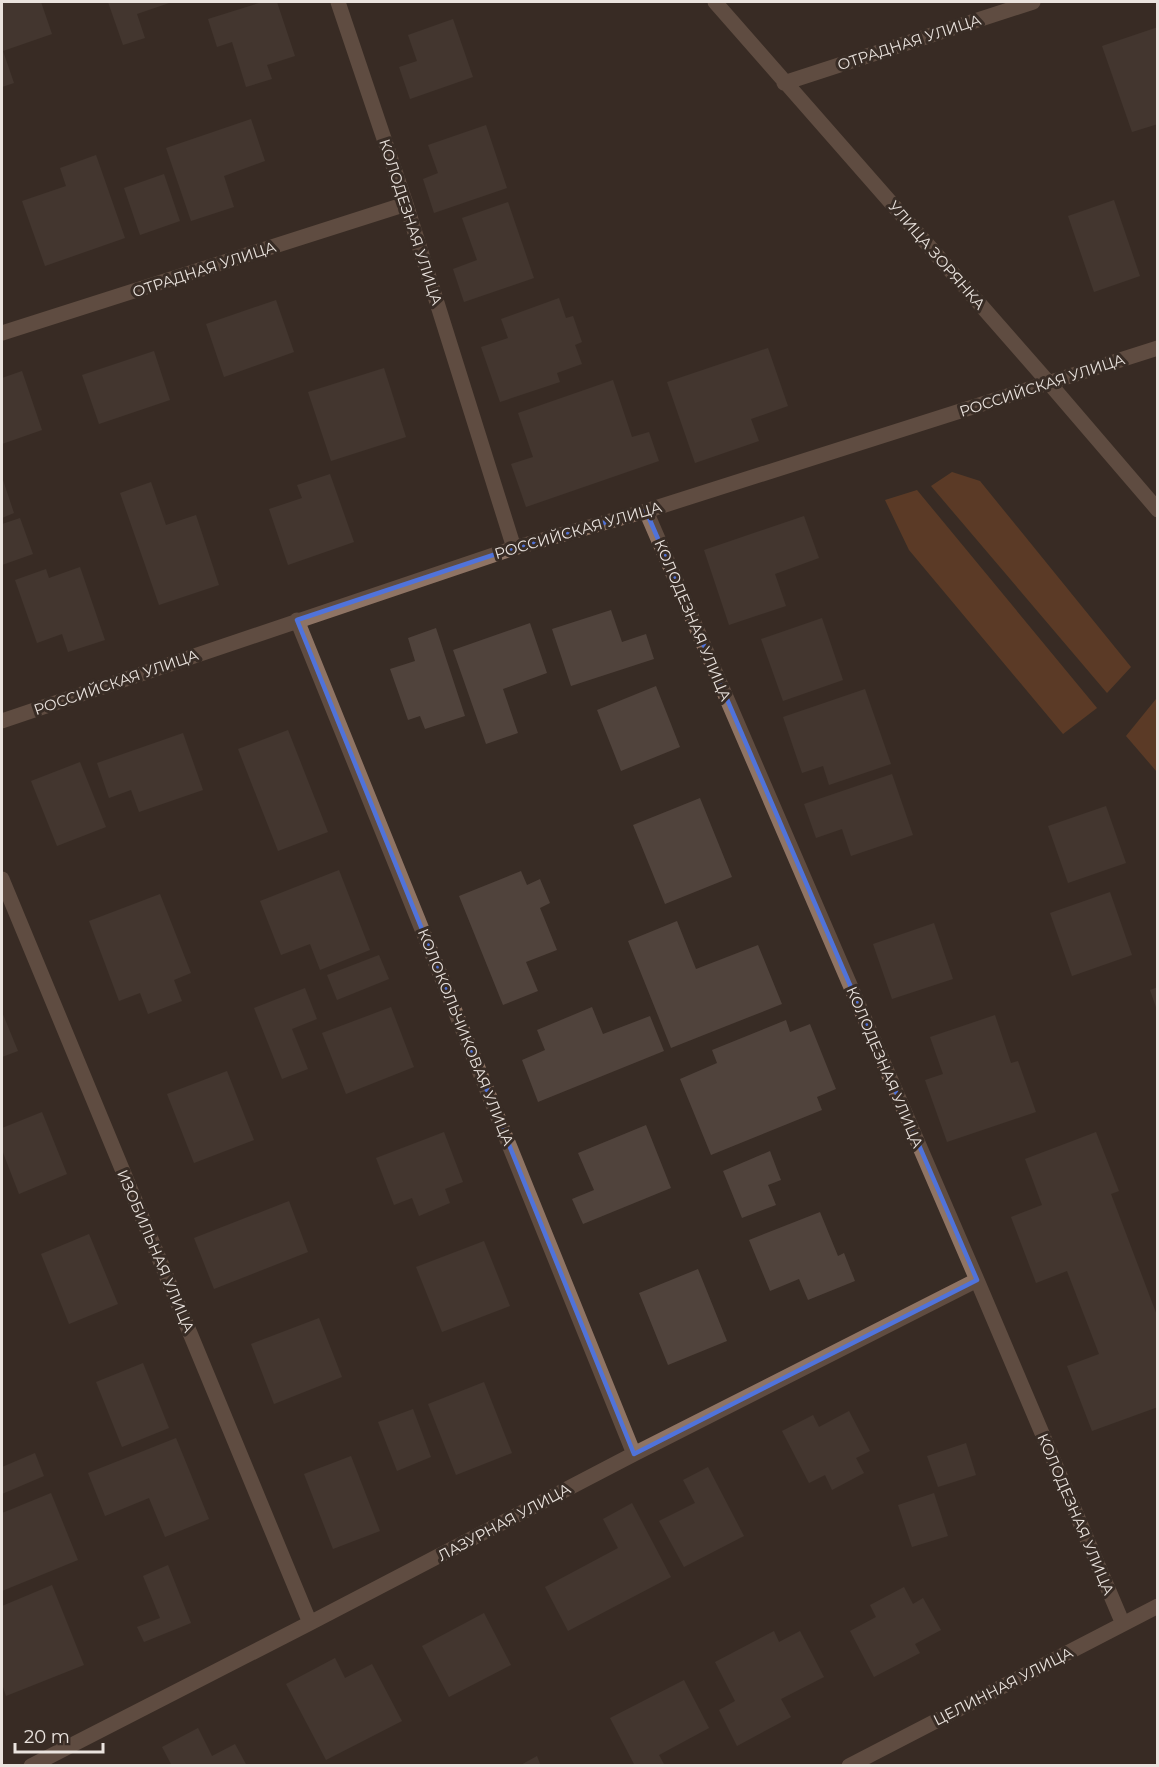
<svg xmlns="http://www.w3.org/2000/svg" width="1159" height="1767" viewBox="0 0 1159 1767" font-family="Montserrat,sans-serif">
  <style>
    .forest { fill: #854d28 }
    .building { fill: #50433c }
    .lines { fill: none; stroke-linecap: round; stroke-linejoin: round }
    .minor { stroke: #8f7464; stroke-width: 15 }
    .marked { fill: none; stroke: #5073da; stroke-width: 4.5; stroke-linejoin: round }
    .labels { text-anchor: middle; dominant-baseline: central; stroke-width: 6; stroke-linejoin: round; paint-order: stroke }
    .street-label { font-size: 15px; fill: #eae3de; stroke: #382c25 }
  </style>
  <rect width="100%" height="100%" fill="#382c25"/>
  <path class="forest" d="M952,472l28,9 151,186 -24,26 -176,-207z
    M917,490l180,218 -34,26 -154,-184 -24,-50z
    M1156,699l2,2 -1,71 -31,-36z"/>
  <path class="building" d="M2,2h39l11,32 -49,17 11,32 -12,4z
    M108,2h64l-35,12 8,24 -22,7z
    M262,2h15l18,54 -28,9 5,14 -26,8 -14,-45 -15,5 -9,-28z
    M453,19l20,58 -63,22 -11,-32 18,-6 -9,-26z
    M1158,27v97l-26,8 -30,-86z
    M251,119l14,42 -41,15 10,31 -43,14 -25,-73z
    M486,125l21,63 -73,25 -11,-34 15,-6 -10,-28z
    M96,155l29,83 -80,28 -23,-65 44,-15 -6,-18z
    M164,174l16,47 -40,14 -16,-47z
    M1114,200l26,76 -46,16 -26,-76z
    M508,202l26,76 -70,24 -11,-33 24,-9 -15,-42z
    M559,298l7,20 7,-2 9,26 -7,3 7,19 -25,9 3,9 -60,20 -19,-55 27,-9 -7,-19z
    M276,300l18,52 -70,25 -18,-53z
    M768,348l20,58 -37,13 8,22 -64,22 -28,-81z
    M154,351l16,49 -71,24 -17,-49z
    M384,368l22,69 -75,24 -23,-69z
    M22,371l20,59 -40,14v-66z
    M613,380l19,57 17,-5 10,29 -133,46 -15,-43 22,-7 -15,-44z
    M330,474l24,68 -66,23 -19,-56 33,-11 -5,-13z
    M2,477l12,36 -12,5z
    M151,482l15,43 30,-10 23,70 -60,20 -39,-112z
    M804,516l15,42 -44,16 11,32 -57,19 -25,-75z
    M20,518l13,36 -31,11v-41z
    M80,567l25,73 -37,12 -6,-18 -25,9 -22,-63 31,-11 3,9z
    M611,610l11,32 24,-8 8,25 -83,27 -19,-57z
    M822,618l21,62 -60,21 -22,-62z
    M530,623l17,50 -44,16 15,44 -32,11 -33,-94z
    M436,628l29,88 -40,13 -5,-13 -12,4 -18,-51 25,-8 -7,-23z
    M656,686l24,61 -59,24 -24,-61z
    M865,689l26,75 -62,21 -6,-19 -21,7 -19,-56z
    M288,730l40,102 -50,19 -40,-102z
    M183,733l20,57 -64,22 -8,-22 -22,8 -12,-35z
    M80,762l26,65 -49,19 -26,-65z
    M892,774l21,61 -62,21 -9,-27 -26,9 -12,-34z
    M700,798l32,79 -67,27 -32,-79z
    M1106,806l20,57 -58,20 -20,-57z
    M339,870l31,80 -50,20 -10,-26 -29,11 -21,-54z
    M521,871l6,14 13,-6 10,24 -10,5 17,42 -31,12 12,29 -35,14 -44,-109z
    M1110,892l22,63 -60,21 -22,-63z
    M160,894l31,79 -17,7 8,21 -34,13 -8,-21 -21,8 -30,-80z
    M677,921l19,48 62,-24 24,59 -111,44 -43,-107z
    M934,923l19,56 -61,20 -19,-55z
    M379,955l10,24 -52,21 -10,-25z
    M1158,987v23h-1l-7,-20z
    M305,988l12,31 -25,10 16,40 -26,10 -28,-71z
    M391,1007l23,60 -68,27 -24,-61z
    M592,1007l11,27 47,-18 14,35 -126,51 -16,-42 23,-10 -8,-20z
    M2,1012l16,39 -16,6z
    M995,1015l16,48 7,-2 18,51 -89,30 -22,-62 18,-6 -13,-37z
    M786,1020l4,12 20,-8 26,65 -19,8 5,13 -111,45 -31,-76 37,-16 -5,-13z
    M227,1071l27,69 -60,23 -27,-69z
    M42,1112l25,62 -48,20 -17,-44v-22z
    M646,1125l25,63 -88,36 -11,-25 22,-9 -16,-37z
    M444,1132l19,50 -18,7 5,14 -31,13 -7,-18 -18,7 -18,-47z
    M1096,1132l23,59 -8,3 47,124v89l-66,24 -25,-65 32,-12 -32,-83 -31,12 -25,-66 31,-12 -17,-46z
    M770,1151l11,29 -13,5 8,20 -34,13 -19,-47z
    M289,1201l19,51 -94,37 -20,-51z
    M820,1212l18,44 6,-3 11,28 -47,19 -9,-21 -29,12 -21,-51z
    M89,1234l29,70 -49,20 -28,-70z
    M484,1241l26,65 -68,26 -26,-65z
    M698,1269l29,72 -59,24 -29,-72z
    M319,1318l23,59 -68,27 -23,-60z
    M143,1363l26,65 -47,19 -26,-65z
    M484,1382l28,71 -56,22 -28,-71z
    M413,1409l18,48 -34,14 -19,-49z
    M849,1411l21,40 -14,7 8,15 -32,17 -7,-15 -16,8 -27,-52 31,-16 6,12z
    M176,1438l33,81 -44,18 -16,-39 -44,18 -17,-43z
    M966,1443l10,32 -38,12 -11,-31z
    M35,1453l9,23 -42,18v-27z
    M351,1456l29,75 -47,18 -29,-75z
    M708,1467l36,69 -60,31 -25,-46 36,-18 -12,-23z
    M51,1493l27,67 -76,31v-78z
    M934,1493l14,43 -36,11 -14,-42z
    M632,1503l39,74 -103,54 -23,-44 73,-39 -15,-29z
    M168,1565l23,58 -47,19 -7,-15 23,-9 -17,-42z
    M52,1585l32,80 -78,31 -4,-12v-78z
    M904,1587l9,17 10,-6 18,32 -26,14 5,9 -46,24 -24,-46 26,-14 -6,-12z
    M484,1613l27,52 -62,32 -27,-51z
    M774,1631l5,11 21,-11 24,46 -43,22 10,18 -54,29 -18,-36 16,-9 -20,-39z
    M335,1658l10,20 27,-14 30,57 -76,39 -40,-76z
    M684,1680l25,48 -50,27 6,11h-30l-25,-48z
    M198,1728l14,28 23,-12 12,22h-75l-10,-19z
    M537,1756l4,10h-22z"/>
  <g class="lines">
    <path class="minor" d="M338,2l68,202 108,344
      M715,2l334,381 109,127
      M784,83l249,-81
      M2,333l404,-129
      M646,511l331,769 146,344
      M297,620l337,834
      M2,721l512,-173 132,-37 512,-163
      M2,879l308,744
      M31,1766l279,-143 324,-169 343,-174
      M849,1766l309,-160"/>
  </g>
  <path d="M0 0H1159V1767H0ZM646,511l331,769 -343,174 -337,-834 217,-72z" fill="#382c25" fill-opacity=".55" fill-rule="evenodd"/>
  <path class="marked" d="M646,511l331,769 -343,174 -337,-834 217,-72z"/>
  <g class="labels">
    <g class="street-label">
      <text transform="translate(909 42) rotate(-18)">ОТРАДНАЯ УЛИЦА</text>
      <text transform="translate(411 222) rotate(72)">КОЛОДЕЗНАЯ УЛИЦА</text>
      <text transform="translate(937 255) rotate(49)">УЛИЦА ЗОРЯНКА</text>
      <text transform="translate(204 269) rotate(-18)">ОТРАДНАЯ УЛИЦА</text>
      <text transform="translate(1042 385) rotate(-18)">РОССИЙСКАЯ УЛИЦА</text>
      <text transform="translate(578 530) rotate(-16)">РОССИЙСКАЯ УЛИЦА</text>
      <text transform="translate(693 620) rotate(67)">КОЛОДЕЗНАЯ УЛИЦА</text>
      <text transform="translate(116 682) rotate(-19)">РОССИЙСКАЯ УЛИЦА</text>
      <text transform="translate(466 1037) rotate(68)">КОЛОКОЛЬЧИКОВАЯ УЛИЦА</text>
      <text transform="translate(885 1067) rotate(67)">КОЛОДЕЗНАЯ УЛИЦА</text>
      <text transform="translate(156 1251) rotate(67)">ИЗОБИЛЬНАЯ УЛИЦА</text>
      <text transform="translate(1076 1514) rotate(67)">КОЛОДЕЗНАЯ УЛИЦА</text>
      <text transform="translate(504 1522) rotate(-28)">ЛАЗУРНАЯ УЛИЦА</text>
      <text transform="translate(1003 1686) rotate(-27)">ЦЕЛИННАЯ УЛИЦА</text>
    </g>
  </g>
  <rect width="1159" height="1767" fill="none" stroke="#eae3de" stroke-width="6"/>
  <path d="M15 1743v9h88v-9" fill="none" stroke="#eae3de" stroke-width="3"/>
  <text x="24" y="1743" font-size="18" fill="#eae3de" stroke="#382c25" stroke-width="4.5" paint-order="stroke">20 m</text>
</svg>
